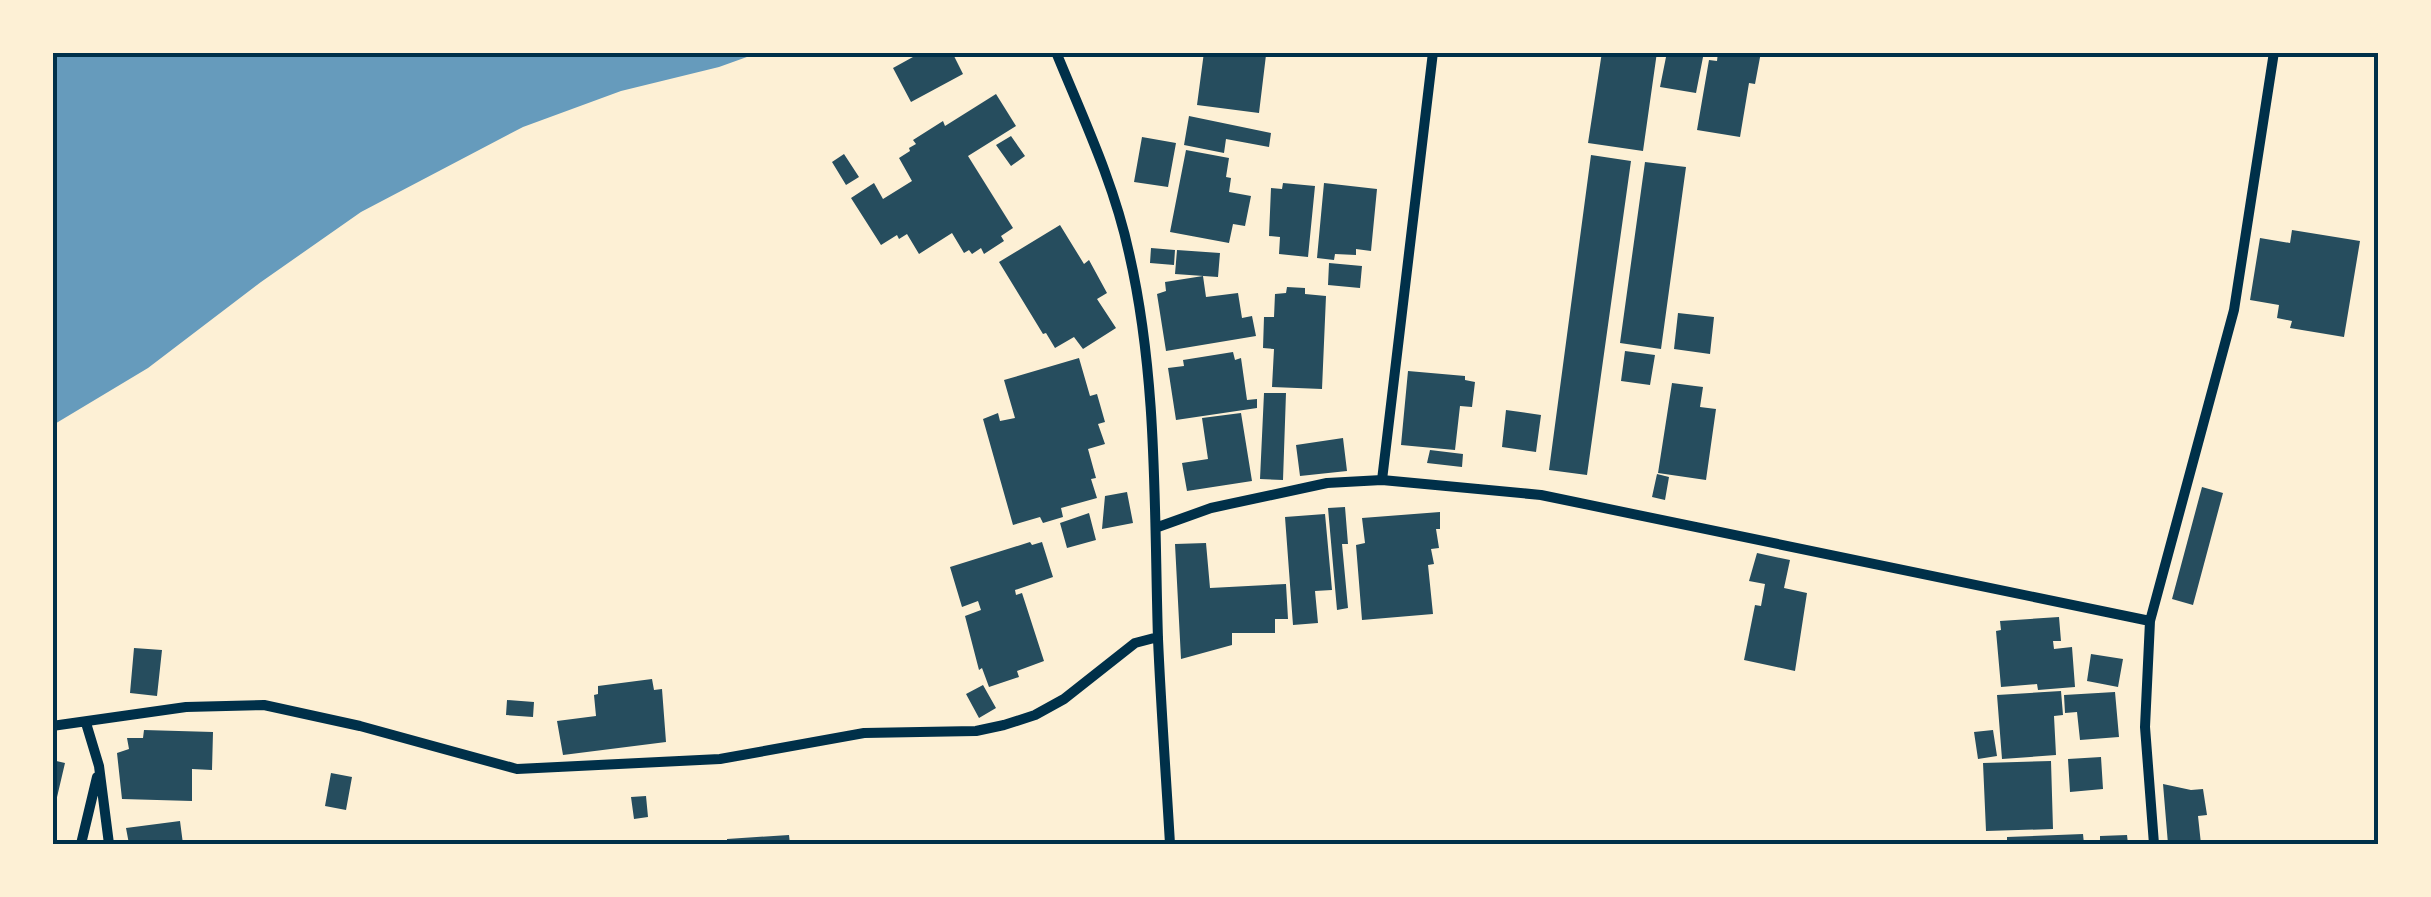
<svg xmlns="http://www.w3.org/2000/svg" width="2431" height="897" viewBox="0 0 2431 897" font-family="Montserrat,sans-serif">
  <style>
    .water { fill: #669bbc }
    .building { fill: #264d5e }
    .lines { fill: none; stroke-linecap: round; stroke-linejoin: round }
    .minor { stroke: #003049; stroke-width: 10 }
    .neatline { fill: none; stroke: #003049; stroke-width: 4 }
  </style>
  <rect width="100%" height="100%" fill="#fdf0d5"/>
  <path class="water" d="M53,52h705v1l-39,14 -98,24 -98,36 -162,85 -100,70 -113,86 -95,57z"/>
  <path class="building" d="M922,52h30l11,22 -52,28 -18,-34z
    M1204,52l62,3 -7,58 -62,-8z
    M1602,52h55l-14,99 -55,-8z
    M1667,52h37l-8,41 -36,-6z
    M1718,52h43l-6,32 -6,-1 -9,54 -43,-7 12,-70 8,1z
    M996,94l20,32 -48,30 45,72 -12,8 3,5 -20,13 -3,-6 -9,6 -3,-4 -5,3 -12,-20 -33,21 -12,-20 -8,5 -2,-4 -16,10 -30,-47 23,-15 9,16 29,-18 -13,-23 11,-7 -1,-3 7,-4 -3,-4 30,-19 2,5z
    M1189,116l82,17 -2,14 -43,-8 -2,14 -40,-8z
    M1011,136l14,20 -14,10 -15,-21z
    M1142,137l34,6 -8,44 -34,-5z
    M1186,150l43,8 -3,19 5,1 -2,14 22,4 -6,30 -12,-2 -4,19 -59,-11z
    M844,154l15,23 -13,8 -14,-23z
    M1591,155l40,6 -44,314 -38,-5z
    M1645,162l41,5 -25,182 -41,-6z
    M1283,183l32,3 -7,71 -29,-3 1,-17 -11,-1 2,-48 11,1z
    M1324,183l53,6 -6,62 -15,-2v6l-21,-1 -1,6 -17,-2z
    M1060,225l24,39 5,-4 18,33 -10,6 19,29 -33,21 -9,-12 -19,11 -9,-15 -3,1 -44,-72z
    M2292,230l68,11 -16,96 -54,-9 2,-7 -15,-3 2,-13 -29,-5 10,-62 30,5z
    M1151,248l24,2 -1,15 -24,-2z
    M1177,250l43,3 -2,24 -43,-3z
    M1329,263l33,3 -2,22 -32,-3z
    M1203,276l3,21 32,-4 4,25 10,-2 4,20 -90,15 -9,-57 9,-3 -1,-9z
    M1287,287l18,1v6l21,2 -4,93 -50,-2 2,-38 -11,-1 1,-31h10l1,-23 11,-1z
    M1678,313l36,4 -4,37 -36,-5z
    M1625,351l30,4 -5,30 -29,-4z
    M1233,352l2,8 6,-2 6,42 10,-1v9l-81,12 -8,-52 16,-2 -1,-6z
    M1079,358l11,38 7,-2 8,28 -7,2 7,20 -17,5 8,29 -5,1 6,19 -36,10 2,9 -20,6 -3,-6 -27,8 -30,-106 15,-6 2,8 15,-3 -11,-38z
    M1408,371l57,5v4l10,2 -3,25 -12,-1 -5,44 -54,-5z
    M1672,383l31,4 -3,20 16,2 -10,71 -48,-7z
    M1264,393h22l-3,87 -23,-1z
    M1506,410l35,5 -5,37 -34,-5z
    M1241,413l11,68 -65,10 -5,-28 26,-4 -6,-41z
    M1343,438l4,33 -47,5 -4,-31z
    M1430,450l33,4 -1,13 -35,-4z
    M1657,474l12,3 -4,23 -13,-3z
    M2202,487l21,6 -30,112 -21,-6z
    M1127,492l6,31 -31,6 3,-33z
    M1345,507l3,37h-6l6,64 -11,2 -9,-102z
    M1440,512v17h-4l3,19 -8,1 3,15 -6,1 5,49 -71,6 -6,-75 9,-2 -3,-25z
    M1089,513l7,27 -29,8 -7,-25z
    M1325,514l7,76 -17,1 3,32 -25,2 -8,-108z
    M1030,542l2,3 10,-3 11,35 -38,13 1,5 6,-2 22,68 -27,10 2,6 -30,10 -7,-19 -3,2 -14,-54 16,-6 -3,-9 -16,6 -12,-40z
    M1206,543l4,45 76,-4 2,35h-13v14h-43v12l-51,14 -6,-115z
    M1757,553l33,7 -6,28 23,5 -12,78 -51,-11 11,-55 6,1 4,-22 -16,-3z
    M2059,617l2,24h-8l1,8 18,-2 3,40 -37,3 -1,-6 -36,3 -5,-56 5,-1 -1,-9z
    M134,648l28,2 -5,46 -27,-3z
    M2091,654l32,5 -5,28 -31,-6z
    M652,679l2,11 8,-1 4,53 -103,13 -6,-34 39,-5 -2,-21 4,-1v-8z
    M983,685l13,23 -17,10 -13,-24z
    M2061,691l2,24 -9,1 2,39 -54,4 -5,-64z
    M2115,692l4,45 -39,3 -3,-28 -12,1 -1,-18z
    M507,700l27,2 -1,15 -27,-2z
    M144,730l69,2 -1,38 -20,-1v32l-70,-2 -5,-46 12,-4 -2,-11h16z
    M1993,730l4,26 -19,3 -4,-27z
    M2101,757l2,32 -33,3 -2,-33z
    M52,760l13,3 -11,47 -2,-1z
    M2051,761l2,68 -67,2 -3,-68z
    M331,773l21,4 -6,33 -21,-4z
    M2163,784l28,6 12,-1 4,26 -9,1 3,28h-33z
    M646,796l2,21 -14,2 -3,-22z
    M180,821l3,23h-54l-3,-16z
    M2083,834l1,10h-77v-7z
    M789,835l1,9h-63v-5z
    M2127,835l1,9h-28v-8z"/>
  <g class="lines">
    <path class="minor" d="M1056,52c27,66 58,131 73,201 29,126 25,258 29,386 3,69 8,137 12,205
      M1382,480l51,-428
      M1158,527l53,-19 116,-25 55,-3 159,15 609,126
      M86,723l13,43 10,78
      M52,726l134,-19 78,-2 96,21 157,43 203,-10 144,-26 112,-2 28,-6 31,-10 29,-16 71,-56 23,-6
      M81,844l16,-67
      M2154,844l-9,-117 5,-106 84,-311 40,-258"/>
  </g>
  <rect width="2431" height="897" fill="none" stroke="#fdf0d5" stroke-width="110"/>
  <rect x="55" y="55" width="2321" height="787" class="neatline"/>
</svg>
